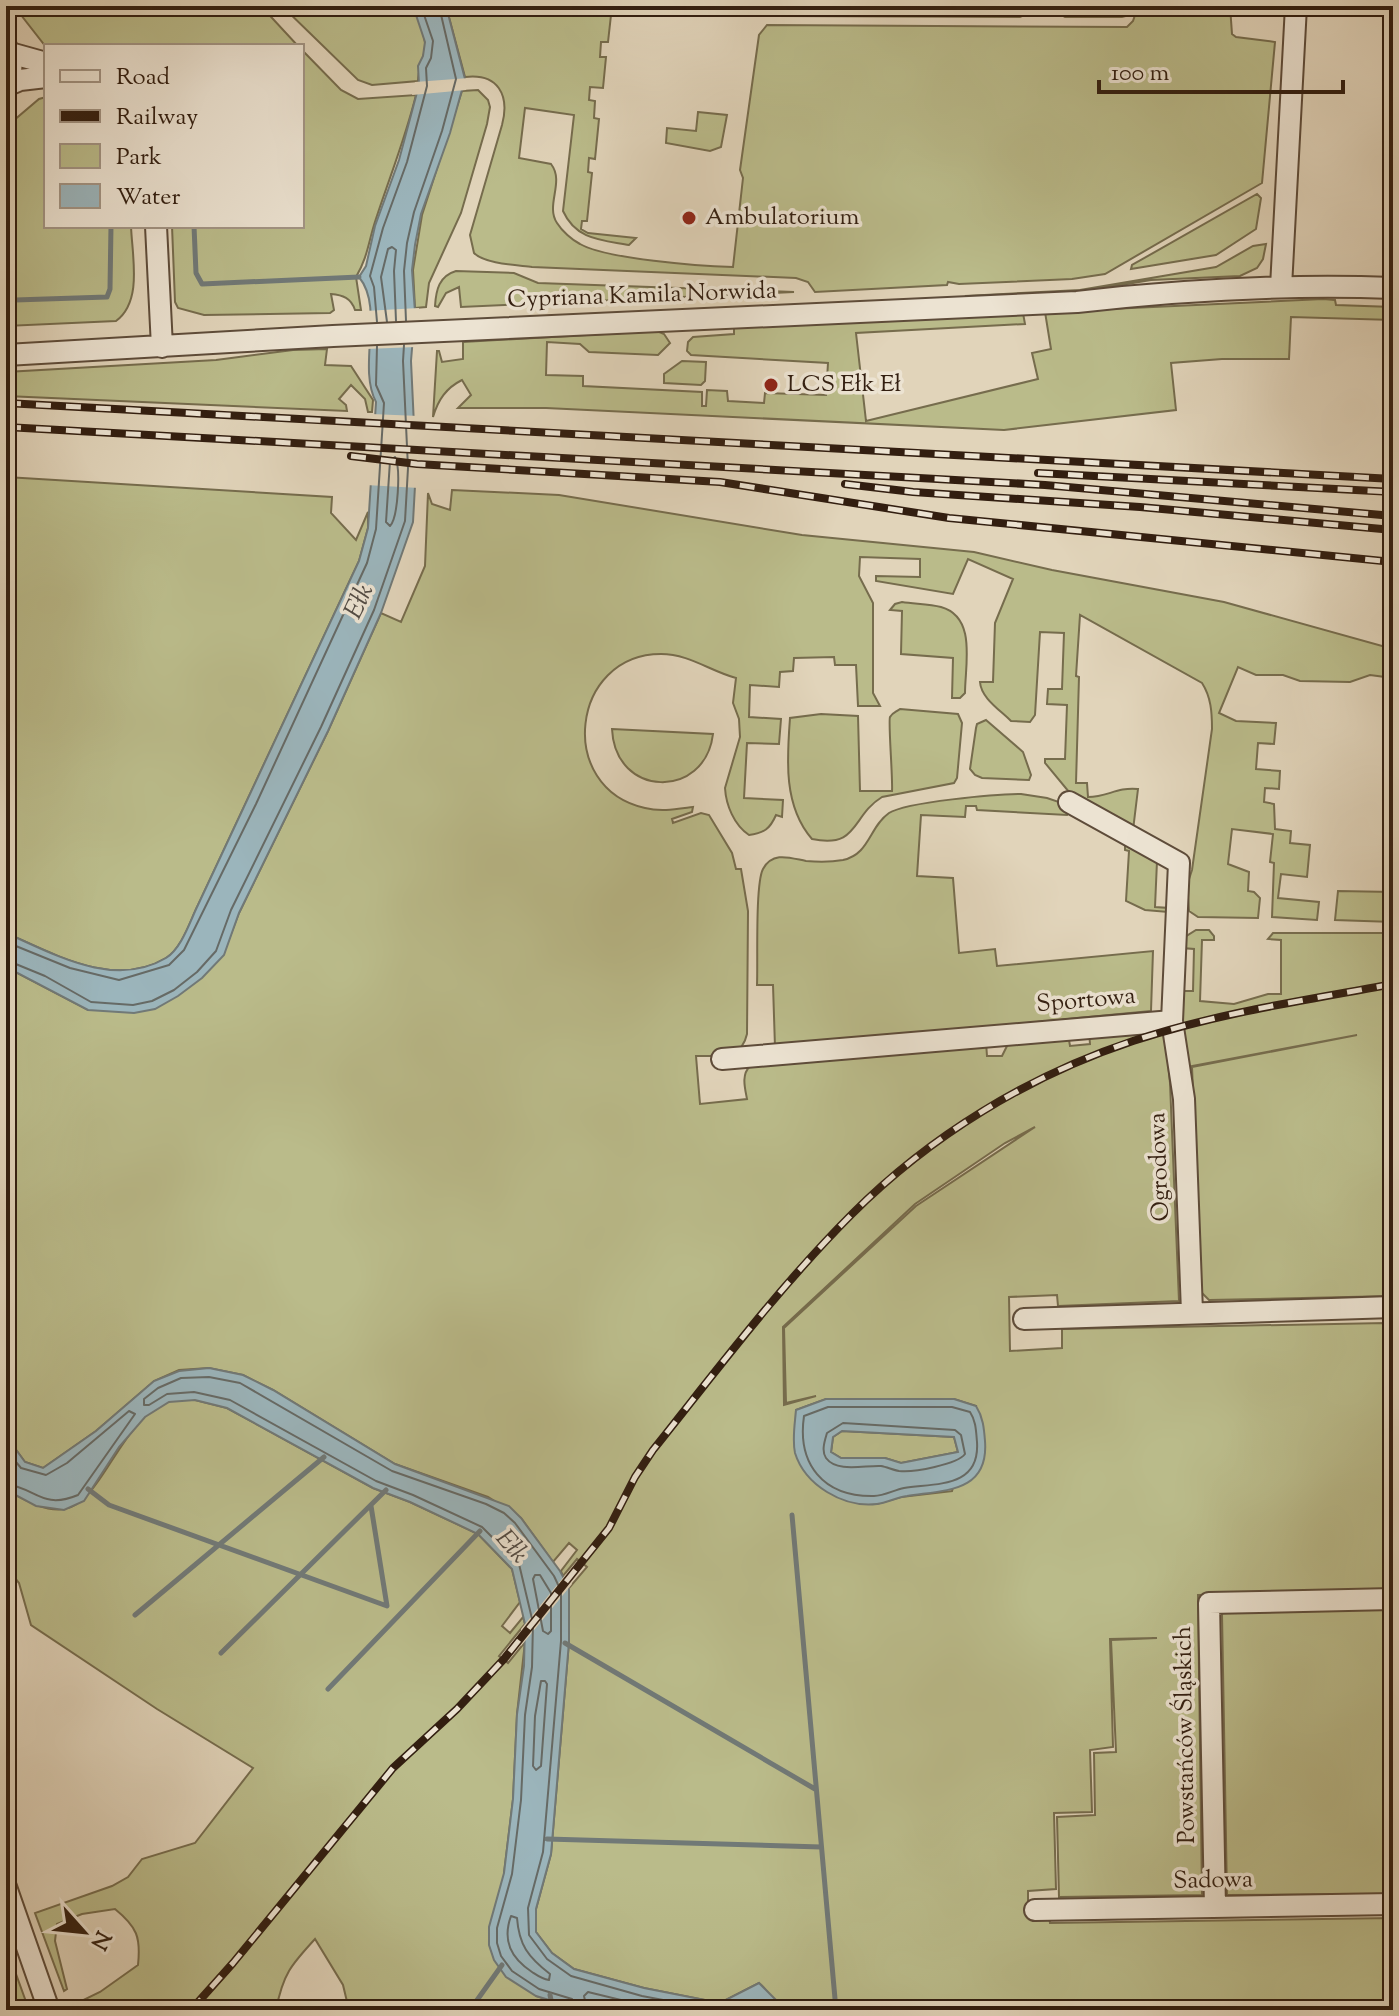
<svg xmlns="http://www.w3.org/2000/svg" width="1399" height="2016" viewBox="0 0 1399 2016" font-family="'Sorts Mill Goudy',serif">
  <style>
    .green { fill: #babb8a; stroke: #766c4d; stroke-width: 2; fill-rule: evenodd }
    .water { fill: #9bb5bc; stroke: #717977; stroke-width: 2; fill-rule: evenodd }
    .pier { fill: #e1d4ba }
    .lines { fill: none; stroke-linecap: round; stroke-linejoin: round }
    .shore { stroke: #666a66; stroke-width: 2 }
    .stream { stroke: #717977; stroke-width: 5 }
    .minor-casing { stroke: #5e4c3a; stroke-width: 24 }
    .minor { stroke: #ece3d2; stroke-width: 20 }
    .rail-casing { stroke: #321e10; stroke-width: 8 }
    .rail { stroke: #ece3d2; stroke-width: 5; stroke-dasharray: 15; stroke-linecap: butt }
    .poi-dot { fill: #8f2418; stroke: #ece3d2; stroke-width: 3 }
    .labels { text-anchor: middle; dominant-baseline: central; stroke-width: 7; stroke-linejoin: round; paint-order: stroke }
    .poi-label { font-size: 24px; fill: #321e10; stroke: #ece3d2; text-anchor: start }
    .street-label { font-size: 24px; fill: #321e10; stroke: #ece3d2 }
    .water-label { font-size: 26px; font-style: italic; fill: #524b44; stroke: #ece3d2 }
  </style>
  <rect width="100%" height="100%" fill="#e1d4ba"/>
  <filter id="stains"><feTurbulence type="fractalNoise" baseFrequency=".0025" numOctaves="4"/><feColorMatrix values="0 0 0 0 .2 0 0 0 0 .09 0 0 0 0 .02 0 0 0 .5 -.17"/></filter>
  <radialGradient id="worn" r=".72"><stop offset=".6" stop-color="#630" stop-opacity="0"/><stop offset="1" stop-color="#630" stop-opacity=".3"/></radialGradient>
  <path class="green" d="M14,6h247l37,40 -252,1z
    M282,6h131c4,11 11,25 12,37 1,13 -7,24 -7,38l-46,4 -14,-5z
    M446,6h166l-4,36h-7l-1,15h6l-3,31 -13,-1 -1,13 6,1 -1,17 5,1 -4,40 -6,-1 -1,14 4,1 -5,48h-5l-1,8 7,4 48,5 -7,7c-27,-5 -53,-5 -66,-34l11,-96 -49,-7 -6,50 32,6c14,18 -6,41 6,59 5,8 15,17 23,21 26,15 120,22 153,23l10,-89 -3,-8 19,-135 8,-10 360,2 6,-6 5,-15h92l2,28 4,3 39,5 -13,141 -157,91 -33,5 -113,5 -11,-2 -1,3 -132,7 -7,-10 -12,-4 -264,-11c-16,-2 -47,-3 -58,-14l-4,-18 32,-110c8,-30 -4,-52 -37,-48z
    M776,6h268l-24,11 -240,-1 -5,-1z
    M1064,6h65l-3,10 -4,1h-57l-5,-3z
    M302,50l39,40 17,9 58,-4c-11,45 -28,86 -42,130 -6,20 -7,33 -18,52l5,33h-6c-4,-12 -12,-15 -24,-16l3,16 -4,3 -126,2 -26,-7 -3,-6 -3,-76h130z
    M478,90l10,10 2,7 -3,17 -26,89 -32,70 -3,24 -11,1 -2,-38 9,-55 40,-124z
    M46,97v129h85c1,30 12,75 -15,95l-110,5v-199l33,-28z
    M698,112l29,3 -6,32 -11,4 -44,-8 1,-15 29,3z
    M1257,194l4,4 -5,31 -40,26 -85,14 1,-4z
    M1266,244l-3,15 -6,9 -17,8 -89,4 -72,12 -108,6 -6,-2 115,-6 136,-23 37,-21z
    M456,271l58,2 24,10 256,9 -333,15 -2,-20 -13,6 -8,14 -3,-1c1,-16 4,-30 21,-35z
    M1323,299l12,1 1,5 57,2v13l-102,-3 -2,42h-67l-51,4 5,47 -172,20 -458,-22h-88l13,-13 -9,-15c-16,8 -24,20 -29,37l4,-66h2l3,11 21,-3v-17l194,-11 7,3 6,9 -12,12 -69,-3 -9,-8 -33,-2 -1,33 37,1v10l119,6v14h4l1,-16 20,1 1,10 36,2 1,-10 61,2 2,-32 -137,-8 -4,-4 1,-9 5,-5 41,-3v-7l289,-14 2,11 -169,9 10,88 172,-42 -6,-26 19,-4 -6,-37z
    M327,349l-2,16 26,1 22,34 -1,12h-4l-3,-13 -14,-14 -12,14 7,6 1,6 -341,-15v-24l210,-12 77,-10z
    M682,361l24,1 -1,19 -4,4 -37,-2v-9z
    M6,477l326,20 -1,16 25,27 12,-28v16l-9,33 -161,344c-8,16 -16,43 -32,53 -52,31 -112,-4 -160,-25z
    M452,490l107,5 243,40 172,17 78,18 172,32 169,47v29l-23,-3 -20,7 -50,-1 -17,-6h-27l-18,-8 -19,46 17,8 40,2 -2,21 -16,-1 -2,26 24,2 -1,18 -14,-1 -1,14 10,2 1,25 16,2 -1,12 20,2 -3,32 -26,-3 -3,24 41,4 -2,18 -45,-3 2,-54 -4,-1 3,-28 -41,-5 -4,35 21,8 -1,19 6,1 6,6 -2,20 -60,-1 -9,-6 -2,-26 5,-15 20,-141c0,-17 -1,-32 -10,-46l-122,-68 -4,61 3,1 -3,106h11l1,14c20,0 28,-10 50,-8l-5,41 -64,-38 -24,-29v-4h20l2,-54 -20,-1 1,-15h14l2,-56 -24,-1 -5,83 -5,7 -19,-1c-11,-11 -30,-23 -31,-39h13l2,-59 18,-44 -45,-20 -15,35 -77,-13v-5l44,1v-18l-60,-2 -1,19 14,27v90l7,13h-22l-2,-41h-21l-1,-8 -40,1 -1,13 -13,1 -1,15 -29,-2 -1,32 32,2 -2,25 -32,-1 -3,55 39,2 -1,17 -6,-2c-6,14 -12,18 -27,20 -15,-10 -23,-30 -24,-47l15,-51 -1,-18 -6,-16 3,-25c-26,-7 -47,-24 -75,-24 -90,0 -106,134 -16,154 16,4 32,1 48,-1l-1,5 -20,7 1,4 28,-10 8,2 23,38 4,16h5l7,42 -1,123c-6,27 -28,21 -51,22l4,48 47,-5c-2,-11 -6,-24 3,-33l236,-24 1,14h15l8,-16 58,-6 2,12 20,-2 -1,-12 72,-2 4,3 5,50 9,218 -121,5 -1,-11 -48,2 1,54 52,-3v-19l323,-6 6,268 -193,4 4,300 -143,2 -2,-80 38,-2 -1,-62 22,-1 -5,-112 46,-2 -47,1 3,108 -23,3 2,62 -38,1 2,76 -28,2v25h21l1,7 343,-5v92h-341l-1,-11v11h-201c-23,-9 -52,0 -69,-6 -10,-4 -14,-15 -22,-21l-39,20 -76,-15 -70,-19 -22,-16 -16,-21v-23l15,-55 18,-212v-54l18,-21 -10,-8 -14,17 -2,-5 16,-21 -8,-7 -16,19 -32,-44 -33,-21 -93,-33 -122,-74 -30,-15 -34,-7 -30,2 -25,11 -58,50 -53,37 -18,-6 -19,-26v-469l82,43 135,-55 16,-42 89,-182 53,-118 20,9 24,-56 3,-73 4,11 18,6zM1035,1127l-119,79 -132,122 2,75 30,-7 -32,9 -1,-78 132,-123 90,-61zM826,1399h128l22,7 -24,85 -51,6 -24,7 -82,-53 1,-41z
    M902,602c13,2 27,2 39,5 36,10 24,58 24,86l-5,5h-8l1,-40 -52,-4 1,-43 -12,-1 5,-6z
    M900,709l58,5 4,9 -5,55 -3,5 -72,14c-31,19 -23,52 -70,42 -29,-33 -25,-81 -22,-121l31,-4 37,2 2,75h32c1,-12 -4,-70 -2,-74 2,-4 6,-5 10,-8z
    M986,720l37,32 8,23 -2,5 -47,-2 -7,-3 -5,-6 6,-41 1,-4z
    M612,729l101,5c-8,66 -98,64 -101,-5z
    M1021,794l26,4 12,4 9,10 -1,3 -90,-5 -1,-4h-10l-1,11 -44,-2 -4,61 36,2 6,75 36,-4 2,17 156,-15 -2,60 -376,36 -2,-62h-16c1,-22 -2,-101 6,-116 10,-18 27,-11 43,-8 11,1 26,1 37,-1 27,-6 26,-33 46,-47 17,-11 108,-19 132,-19z
    M1125,843l32,18 -2,46 14,1 -1,4 -23,-2 -19,-9 3,-50 -4,-1z
    M1338,891l55,1v30l-58,-2z
    M1196,930h13l5,6v4h-12l-2,61 34,3 34,-10h13v-54l-13,-1 5,-6h120v363l-184,4 -8,-8 -9,-225 165,-32 -170,32 -6,-36 -1,-40h13l1,-42 -12,-1 3,-11z
    M195,1400l32,8 146,80 37,14 68,32 34,35 8,33 -18,24 8,7 13,-16 2,7 -26,32 9,7 17,-21 -8,72 -4,85 -9,74 32,123 46,14h-233l-6,-25 -28,-46c-24,26 -32,35 -39,71h-206l-1,-3 31,-15 38,-27c3,-28 -1,-38 -23,-56l-33,5 -25,10 -2,17 12,48 -3,2 -29,-78 77,-27 16,-9 14,-18 53,-16 58,-75 -96,-59 -126,-84 -12,-42 -13,-16v-77c17,9 38,22 58,19 38,-5 58,-94 106,-108 8,-2 17,-1 25,-1z
    M842,1431l112,6 4,15 -57,11 -16,-5h-44l-10,-6 2,-15z
    M1393,1607v287l-166,1 -5,-281 6,-5z
    M6,1949l2,3 21,58h-23z"/>
  <path class="water" d="M413,6h33l19,73 -15,54 -29,81 -6,31 -3,25 3,42 -4,49 5,107 -3,54 -32,91 -53,118 -89,182 -15,42 -22,23 -24,18 -23,13 -21,4 -46,-3 -82,-43v-34c48,21 108,56 160,25 16,-10 24,-37 32,-53l161,-344 9,-33 8,-126c-19,-36 9,-93 -17,-125l7,-11 9,-40 24,-66 20,-75 -1,-19 5,-10 2,-14z
    M209,1368l34,7 30,15 122,74 114,42 12,12 39,53 9,17v54l-18,212 -15,55v23l16,21 22,16 70,19 76,15 39,-20 20,20 57,1 14,6h-268l-46,-14 -30,-19 -12,-17 -5,-15v-18l15,-54 9,-74 4,-85 7,-48 1,-42 -13,-55 -34,-35 -68,-32 -37,-14 -146,-80 -32,-8 -26,2 -24,15 -26,30 -35,54 -20,9 -28,-4 -30,-16v-54l19,26 18,6 53,-37 58,-50 25,-10z
    M826,1399h128l22,7c7,11 8,22 9,35 4,52 -41,49 -78,55 -10,1 -20,7 -30,8 -34,4 -72,-19 -82,-51 -3,-14 0,-30 1,-43zM842,1431l112,6 4,15 -57,11 -16,-5h-44l-10,-6 2,-15z"/>
  <path class="pier" d="M469,78l-3,12 -54,5 3,-13z
    M419,308l-3,39 -50,2 -1,-38z
    M371,414l48,2v72l-53,-3z
    M566,1574l6,10 -51,62v-17z"/>
  <g class="lines">
    <path class="shore" d="M406,321l-2,-50 3,-28 7,-31 28,-81 14,-52 -17,-73
      M377,322l-3,-35 -4,-11 13,-48 24,-66 20,-76 -1,-18 5,-10 2,-17 -12,-35
      M387,322l-6,-45 7,-28 4,-2 4,3 -2,21 2,50
      M395,457c6,11 3,61 -5,69l-4,-4 4,-61z
      M6,942l64,26 49,12 50,-15 15,-15 72,-146 111,-241 9,-34 8,-126 -8,-18 1,-39
      M6,960l39,16 46,26 42,3 19,-4 22,-11 23,-18 19,-21 15,-41 90,-183 53,-117 31,-89 3,-53 -5,-107 1,-16
      M828,1407h124l18,5c6,9 6,19 7,30 3,46 -41,41 -73,46 -10,2 -20,8 -30,8 -51,1 -77,-32 -70,-80z
      M843,1423l112,7 6,5 4,19c-7,10 -52,19 -66,17 -6,-1 -12,-4 -18,-5 -16,-1 -44,7 -55,-8 -5,-7 -1,-18 1,-25z
      M6,1450l15,18 25,7 21,-12 62,-52 6,3 -57,81c-36,15 -42,-7 -72,-11
      M535,1575h5l11,18v38l-3,3 -5,-3 -10,-52z
      M541,1681h4l2,3 -6,82 -5,4 -3,-4 2,-50z
      M511,1916l6,2c2,27 11,39 33,56l-1,6c-7,-1 -11,-4 -17,-8 -21,-14 -30,-31 -21,-56z
      M577,2010l-5,-11 -33,-10 -27,-18 -11,-15 -4,-13v-15l15,-54 9,-74 4,-85 7,-48 1,-44 -14,-59 -37,-37 -69,-32 -37,-14 -146,-81 -36,-8 -27,2 -18,11h-5v-6l14,-11 23,-10 28,-1 31,6 152,88 94,33 18,9 11,10 39,53 7,15v50l-18,211 -15,56 1,27 18,24 24,17 71,20 74,14
      M587,2010l-3,-14 4,-4 74,18"/>
    <path class="stream" d="M194,226l2,47 6,11 157,-7
      M6,296l9,4 92,-3 3,-8 1,-63
      M88,1489l21,16 278,101 -16,-100
      M792,1515l44,495
      M135,1615l189,-158
      M565,1643l250,146
      M221,1653l165,-163
      M328,1689l152,-158
      M547,1839l274,8
      M550,1995l3,15
      M470,2010l32,-45"/>
    <g class="minor-casing">
      <path id="minor" d="M6,46c7,14 8,26 0,40
        M10,53l36,10
        M6,86l14,-6 26,-3
        M156,226l6,121
        M1281,287l15,-281
        M6,355l327,-19 744,-34c105,-12 210,-18 316,-14
        M1069,802l110,61 -7,158 12,78 8,213
        M722,1059l450,-38
        M1024,1319l369,-12
        M6,1887l43,123
        M1215,1907l-6,-304 184,-4
        M1035,1910l358,-6"/>
    </g>
    <use href="#minor" class="minor"/>
    <g class="rail-casing">
      <path id="rail" d="M6,403l1387,76
        M6,427l1039,58 348,31
        M351,456l66,8 303,18 229,36 444,44
        M1038,473l355,19
        M845,484l68,8 227,15 253,23
        M191,2010l42,-47 160,-195 64,-59 47,-50 105,-131 26,-51 18,-27c64,-80 126,-163 199,-236 78,-78 176,-138 281,-173 84,-28 173,-41 260,-57"/>
    </g>
    <use href="#rail" class="rail"/>
  </g>
  <g class="poi-dot">
    <circle cx="689" cy="218" r="8"/>
    <circle cx="771" cy="385" r="8"/>
  </g>
  <g class="labels">
    <g class="poi-label">
      <text x="705" y="218">Ambulatorium</text>
      <text x="787" y="385">LCS Ełk Eł</text>
    </g>
    <g class="street-label">
      <text transform="translate(642 296) rotate(-2)">Cypriana Kamila Norwida</text>
      <text transform="translate(1086 1001) rotate(-5)">Sportowa</text>
      <text transform="translate(1160 1167) rotate(-92)">Ogrodowa</text>
      <text transform="translate(1186 1735) rotate(-91)">Powstańców Śląskich</text>
      <text transform="translate(1213 1881) rotate(-1)">Sadowa</text>
    </g>
    <g class="water-label">
      <text transform="translate(360 602) rotate(-65)">Ełk</text>
      <text transform="translate(511 1547) rotate(49)">Ełk</text>
    </g>
  </g>
  <rect width="1399" height="2016" fill="none" stroke="#e1d4ba" stroke-width="32"/>
  <rect x="8" y="8" width="1383" height="2000" fill="none" stroke="#321e10" stroke-width="4"/>
  <rect x="16" y="16" width="1367" height="1984" fill="none" stroke="#321e10" stroke-width="2"/>
  <rect x="44" y="44" width="260" height="184" fill="#ece3d2" stroke="#a29484" stroke-width="2"/>
  <rect x="60" y="70" width="40" height="12" fill="#ece3d2" stroke="#a29484" stroke-width="2"/>
  <text x="116" y="84" font-size="24" fill="#321e10">Road</text>
  <rect x="60" y="110" width="40" height="12" fill="#321e10" stroke="#a29484" stroke-width="2"/>
  <text x="116" y="124" font-size="24" fill="#321e10">Railway</text>
  <rect x="60" y="144" width="40" height="24" fill="#babb8a" stroke="#a29484" stroke-width="2"/>
  <text x="116" y="164" font-size="24" fill="#321e10">Park</text>
  <rect x="60" y="184" width="40" height="24" fill="#9bb5bc" stroke="#a29484" stroke-width="2"/>
  <text x="116" y="204" font-size="24" fill="#321e10">Water</text>
  <g transform="translate(84 1932) rotate(117)" stroke="#ece3d2" stroke-width="6" paint-order="stroke">
  <path d="M0-6L14 30L0 20L-14 30Z" fill="#321e10"/>
  <text y="-12" font-size="22" font-weight="bold" text-anchor="middle" fill="#321e10">N</text>
  </g>
  <path d="M1099 80v12h244v-12" fill="none" stroke="#321e10" stroke-width="4"/>
  <text x="1111" y="80" font-size="24" fill="#321e10" stroke="#ece3d2" stroke-width="6" paint-order="stroke">100 m</text>
  <rect width="100%" height="100%" filter="url(#stains)"/>
  <rect width="100%" height="100%" fill="url(#worn)"/>
</svg>
